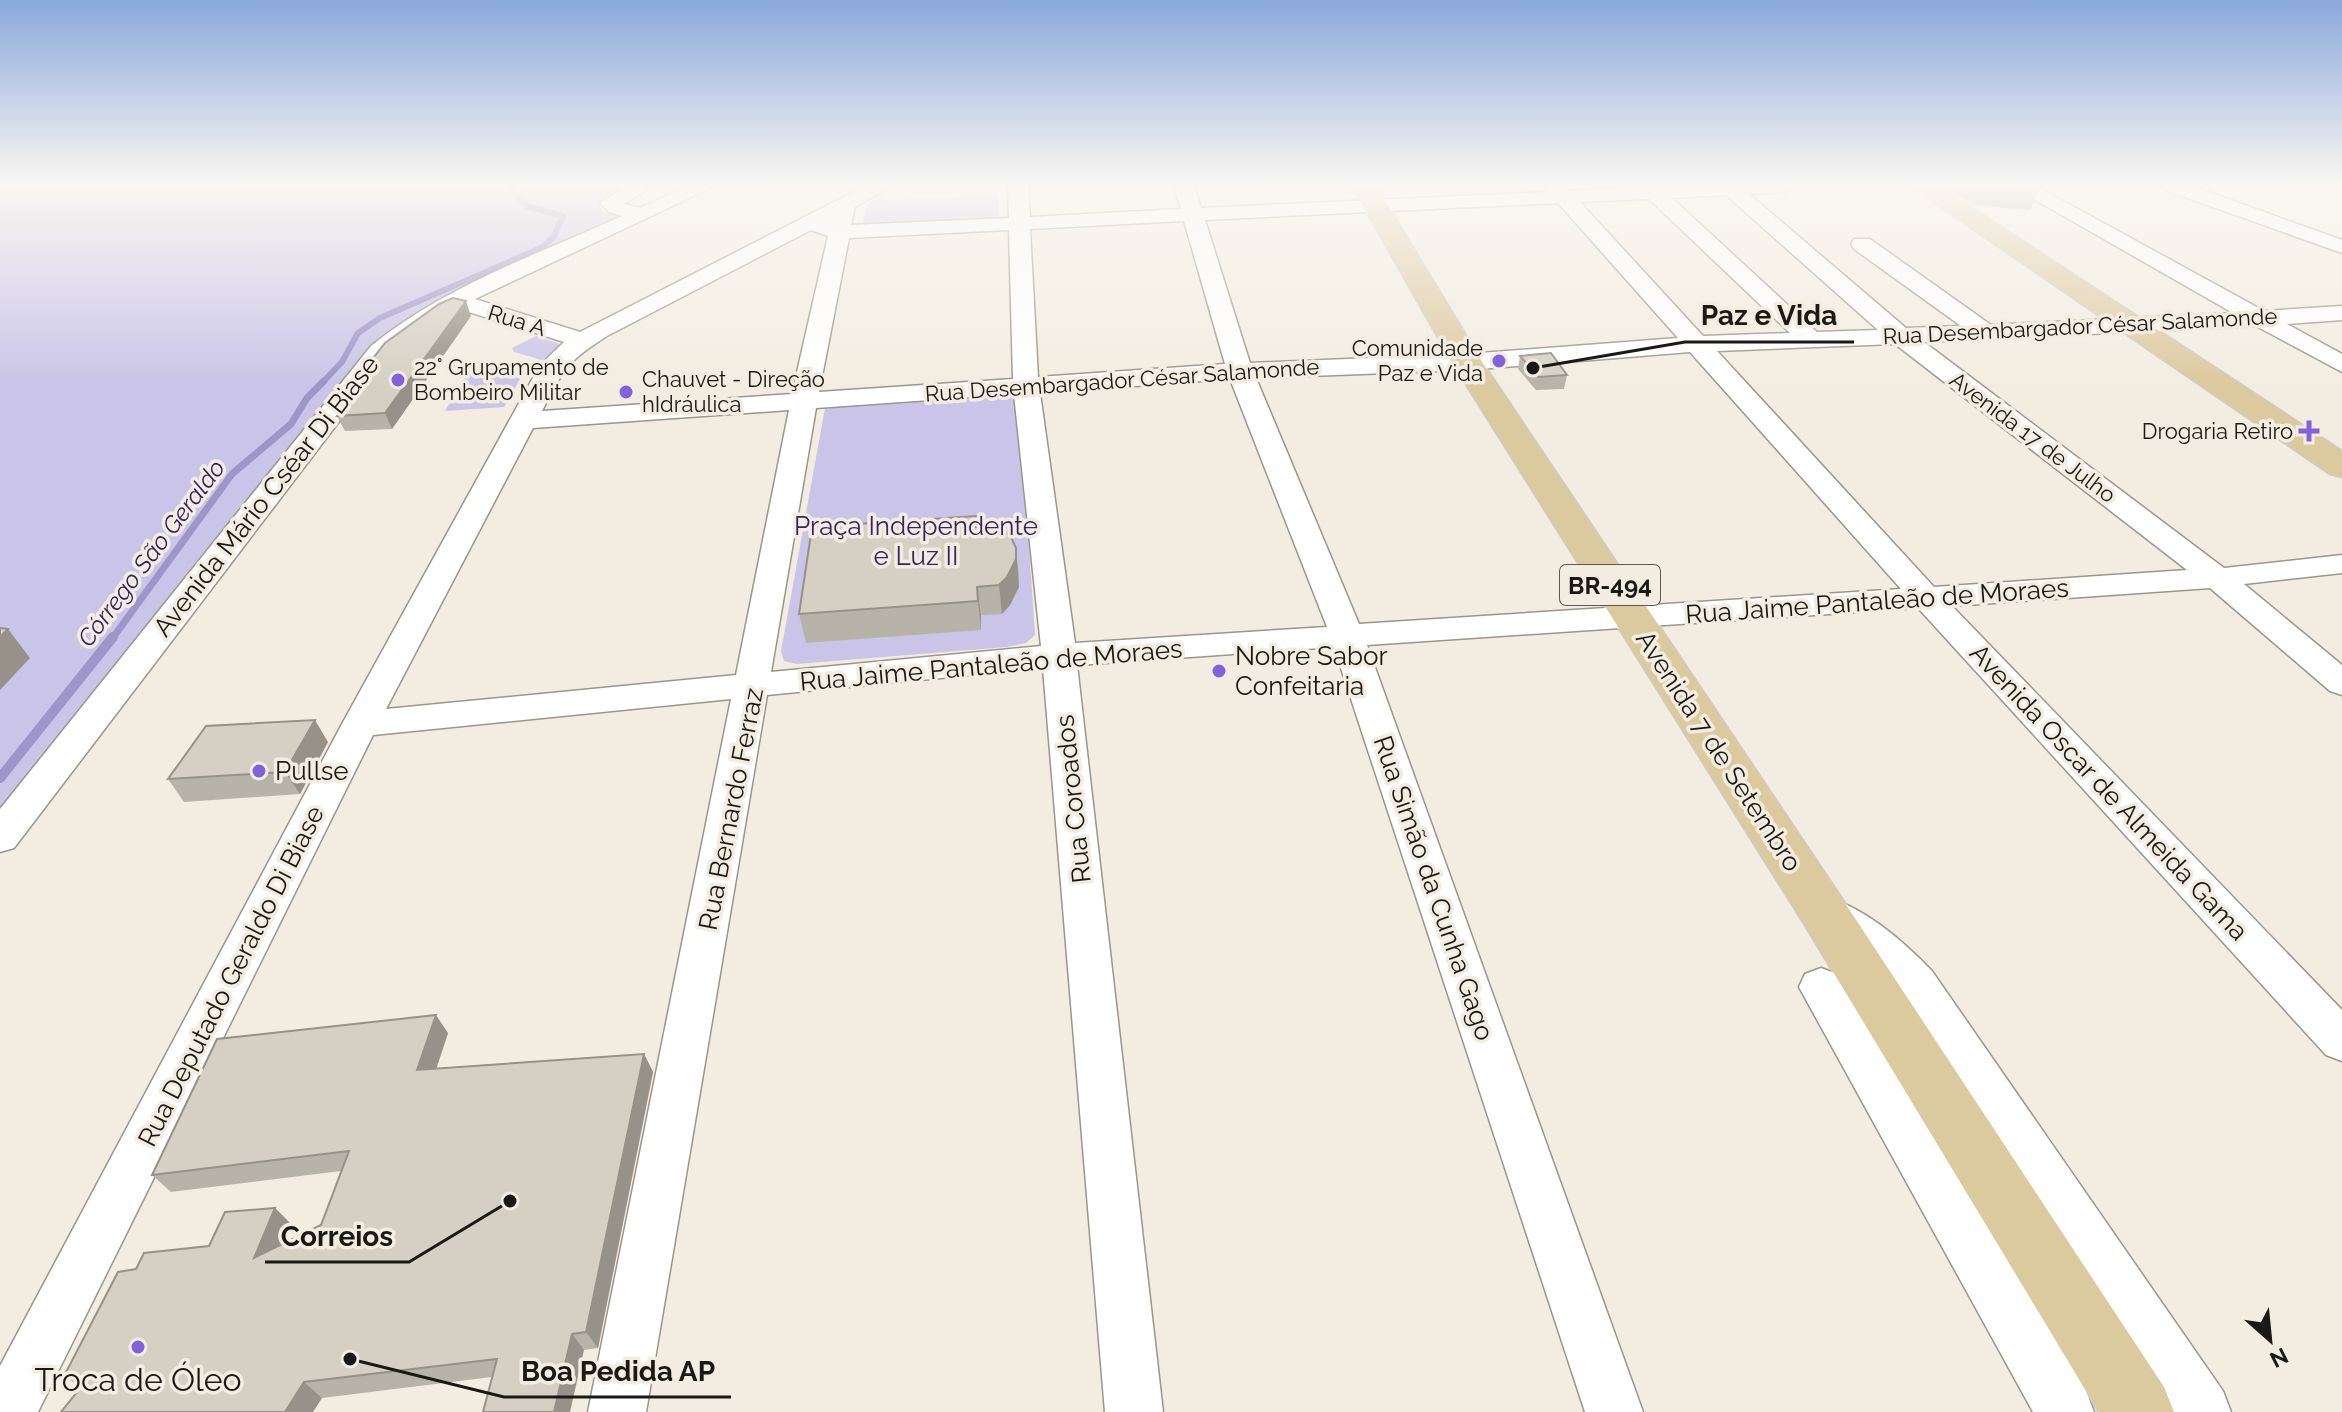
<svg xmlns="http://www.w3.org/2000/svg" width="2342" height="1412" viewBox="0 0 2342 1412" font-family="Raleway,sans-serif">
  <style>
    .green { fill: #cac5e8 }
    .lines { fill: none; stroke-linecap: round; stroke-linejoin: round }
    .stream-far2 { stroke: #9e95c8; stroke-width: 6 }
    .stream-far1 { stroke: #9e95c8; stroke-width: 7 }
    .stream { stroke: #9e95c8; stroke-width: 10 }
    .minor-casing { stroke: #9b968a; stroke-width: 3 }
    .primary-casing { stroke: #cdcccc; stroke-width: 3 }
    .minor { fill: #fff; fill-rule: evenodd }
    .primary { fill: #dcca9f; fill-rule: evenodd }
    .wall { fill: #b8b3a9 }
    .shaded-wall { fill: #969289 }
    .building { fill: #d6d0c4; stroke: #969289; stroke-width: 2 }
    .poi-dot { fill: #8161dc; stroke: #f3ede1; stroke-width: 3 }
    .labels { text-anchor: middle; dominant-baseline: central; stroke-width: 7; stroke-linejoin: round; paint-order: stroke }
    .far-street-label { font-size: 22px; fill: #1b1915; stroke: #f3ede1 }
    .far-poi-label { font-size: 22px; fill: #1b1915; stroke: #f3ede1; text-anchor: end }
    .far-water-label { font-size: 24px; font-style: italic; fill: #32215e; stroke: #f3ede1 }
    .shield { fill: #f3ede1; stroke: #5c5952; stroke-width: 2 }
    .shield-label { font-size: 24px; font-weight: bold; fill: #1b1915 }
    .street-label { font-size: 26px; fill: #1b1915; stroke: #f3ede1 }
    .park-label { font-size: 26px; fill: #362563; stroke: #f3ede1 }
    .poi-label { font-size: 26px; fill: #1b1915; stroke: #f3ede1; text-anchor: start }
    .near-poi-label { font-size: 32px; fill: #1b1915; stroke: #f3ede1 }
    .leader { fill: none; stroke: #1b1915; stroke-width: 3 }
    .callout-dot { fill: #1b1915; stroke: #f3ede1; stroke-width: 3 }
    .callout-label { font-size: 28px; text-anchor: middle; font-weight: bold; fill: #1b1915; stroke: #f3ede1; stroke-width: 7; stroke-linejoin: round; paint-order: stroke }
  </style>
  <rect width="100%" height="100%" fill="#f3ede1"/>
  <path class="green" d="M0,186h633l-26,12 -8,7 4,7 22,7 -195,87 -430,504z
    M998,195l1,22 -137,7 7,-23z
    M536,336l27,9 -21,15 -28,-8 -2,-4z
    M527,367l-23,40 -59,4 25,-42z
    M1003,389l16,6 16,240 -9,8 -19,4 -210,17 -13,-3 -3,-10 44,-243 9,-6z"/>
  <g class="lines">
    <path class="stream-far2" d="M322,383l20,-21 16,-29 22,-15 161,-70 12,-10 10,-22 -37,-10 -17,-20"/>
    <path class="stream-far1" d="M112,639l120,-165 59,-50 16,-26 17,-17"/>
    <path class="stream" d="M0,778l113,-141"/>
    <g class="minor-casing">
      <path id="minor" d="M627,186h26l-29,18 16,4 48,-22h27l-240,113 105,33 285,-146h26l-36,21 -4,18 158,-7 -1,-32h20l2,31 151,-8 -7,-23h20l7,22 347,-16 -4,-6h21l4,5 85,-5h141l-10,6 -36,2 157,134 55,-2 -107,-77 -3,-5 3,-5h16l121,86 242,-12 -222,-127h25l228,125 78,-5v14l-55,4 55,30v18l-86,-46 -332,16 300,226 118,-13v18l-98,11 98,81v30l-12,-4 -120,-103 -258,18 390,404v51l-16,-6 -408,-447 -551,37 276,767h-58l-251,-765 -257,18 86,747h-58l-62,-744 -276,27 -121,717h-58l143,-713 -358,36 -335,677h-38v-46l342,-642 198,-359 24,-23 -108,-34 -34,21 -33,27 -375,492 -14,4v-43l371,-463c74,-60 165,-91 251,-130l-13,-4 -9,-9zM1726,195l152,135 -61,2 -145,-134zM1649,199l141,134 -87,3 -123,-134zM1558,203l120,135 -211,16 -217,9 -45,-143zM1184,221l41,143 -187,13 -8,-148zM811,230l17,6 -36,158 -250,17c22,-42 24,-49 65,-75zM1009,230l4,149 -194,13 30,-154zM1895,344l292,226 -253,17 -217,-236zM1690,352l211,237 -542,35 -103,-246 211,-8zM1230,379l97,248 -252,16 -35,-250zM1014,394l27,252 -270,26 45,-264zM789,410l-53,265 -350,34 147,-281z
        M2162,186h30l150,54v13l-177,-63z
        M1832,899c37,12 73,44 100,72l291,420 8,21h-63l-268,-415 -21,-23 -62,-46 -6,-12 6,-12z
        M1821,968l16,6 249,417 8,21h-61l-234,-425 6,-13z"/>
    </g>
    <g class="primary-casing">
      <path id="primary" d="M1352,186h24l106,176 357,532 325,493 10,25h-75l-296,-490 -351,-560z
        M1910,186h29l403,265v26l-12,-3z"/>
    </g>
    <use href="#minor" class="minor"/>
    <use href="#primary" class="primary"/>
  </g>
  <path class="wall" d="M1944,186h92l3,3 -9,21 -57,-5z
    M471,316l-79,113 -47,2 -8,-15 15,-20 -3,-7z
    M1520,356l47,19 -3,14 -28,1 -18,-21z
    M976,516l2,11 38,21 3,28v11l-9,18 -8,9 -21,1v15l-175,13 -7,-29z
    M328,742l-28,52 -116,8 -16,-23z
    M448,1033l-12,35 208,-14 9,18 -55,276 -14,2 -92,27 -170,21 -241,-11 -17,-11 72,-107 73,-23 66,-38 17,17 -7,18 36,-18 20,-54 -170,21 -19,-17z"/>
  <path class="shaded-wall" d="M466,301l5,15 -79,113 -7,-16z
    M1016,548l3,39 -9,18 -8,9 -3,-29z
    M977,587l4,28v15l-3,-29z
    M8,629l22,29 -30,32v-53z
    M315,720l13,22 -28,52 -15,-22z
    M436,1015l12,18 -18,55 -13,-18z
    M644,1054l9,18 -55,276 -12,-16z
    M275,1208l17,17 -20,50 -18,-17z
    M572,1334l12,16 -14,62h-16z
    M304,1382l18,16 -9,14h-28z"/>
  <path class="building" d="M2012,186h24l3,3z
    M453,298l13,3 -81,112 -48,3 22,-28 -10,1 36,-46 54,-39z
    M1551,353l16,22 -28,2 -19,-21z
    M976,516v11l23,-1 12,11 5,11v11l-9,18 -8,8 -22,2 1,14 -179,13 13,-87z
    M0,628l8,1 -8,8z
    M315,720l-30,52 -117,7 38,-53z
    M436,1015l-19,55 227,-16 -58,278 -14,2 -18,78h-71l14,-53 -193,23 -19,30h-224l24,-30 -21,-6 54,-104 18,-3 8,-16 65,-7 16,-34 50,-4 -21,50 67,-33 28,-74 -197,24 65,-136z"/>
  <linearGradient id="sky" x2="0" y2="1"><stop stop-color="#8aa8db"/><stop offset="0.48" stop-color="#faf7f2"/><stop offset="1" stop-color="#faf7f2" stop-opacity="0"/></linearGradient>
  <rect width="2342" height="384" fill="url(#sky)"/>
  <g class="poi-dot">
    <circle cx="1499" cy="361" r="8"/>
    <circle cx="398" cy="380" r="8"/>
    <circle cx="626" cy="392" r="8"/>
    <path d="M2305 419h8v8h8v8h-8v8h-8v-8h-8v-8h8z"/>
    <circle cx="1219" cy="671" r="8"/>
    <circle cx="259" cy="771" r="8"/>
    <circle cx="138" cy="1347" r="8"/>
  </g>
  <g class="labels">
    <g class="far-street-label">
      <text transform="translate(517 320) rotate(17)">Rua A</text>
      <text transform="translate(2080 326) rotate(-3)">Rua Desembargador César Salamonde</text>
      <text transform="translate(1122 380) rotate(-4)">Rua Desembargador César Salamonde</text>
      <text transform="translate(2033 437) rotate(37)">Avenida 17 de Julho</text>
    </g>
    <g class="far-poi-label">
      <text x="1483" y="348">Comunidade<tspan x="1483" dy="25">Paz e Vida</tspan></text>
      <text x="414" y="367" text-anchor="start">22° Grupamento de<tspan x="414" dy="25">Bombeiro Militar</tspan></text>
      <text x="642" y="379" text-anchor="start">Chauvet - Direção<tspan x="642" dy="25">hIdráulica</tspan></text>
      <text x="2293" y="431">Drogaria Retiro</text>
    </g>
    <g class="far-water-label">
      <text transform="translate(151 553) rotate(-53)">Córrego São Geraldo</text>
    </g>
    <rect class="shield" x="1560" y="565" width="100" height="40" rx="6"/>
    <g class="shield-label">
      <text x="1610" y="585">BR-494</text>
    </g>
    <g class="street-label">
      <text transform="translate(266 496) rotate(-52)">Avenida Mário Cséar Di Biase</text>
      <text transform="translate(1877 601) rotate(-4)">Rua Jaime Pantaleão de Moraes</text>
      <text transform="translate(991 665) rotate(-5)">Rua Jaime Pantaleão de Moraes</text>
      <text transform="translate(1719 751) rotate(57)">Avenida 7 de Setembro</text>
      <text transform="translate(2109 792) rotate(47)">Avenida Oscar de Almeida Gama</text>
      <text transform="translate(1073 799) rotate(-96)">Rua Coroados</text>
      <text transform="translate(731 809) rotate(-79)">Rua Bernardo Ferraz</text>
      <text transform="translate(1434 888) rotate(71)">Rua Simão da Cunha Gago</text>
      <text transform="translate(231 976) rotate(-63)">Rua Deputado Geraldo Di Biase</text>
    </g>
    <g class="park-label">
      <text x="916" y="526">Praça Independente<tspan x="916" dy="30">e Luz II</tspan></text>
    </g>
    <g class="poi-label">
      <text x="1235" y="656">Nobre Sabor<tspan x="1235" dy="30">Confeitaria</tspan></text>
      <text x="275" y="771">Pullse</text>
    </g>
    <g class="near-poi-label">
      <text x="138" y="1379">Troca de Óleo</text>
    </g>
  </g>
  <path class="leader" d="M1533 368L1685 342H1854M510 1201L409 1262H265M350 1359L504 1397H731"/>
  <g class="callout-dot">
    <circle cx="1533" cy="368" r="8"/>
    <circle cx="510" cy="1201" r="8"/>
    <circle cx="350" cy="1359" r="8"/>
  </g>
  <g class="callout-label">
    <text x="1769" y="325">Paz e Vida</text>
    <text x="337" y="1246">Correios</text>
    <text x="618" y="1381">Boa Pedida AP</text>
  </g>
  <g transform="translate(2270 1340) rotate(153)" stroke="#f3ede1" stroke-width="6" paint-order="stroke">
  <path d="M0-6L14 30L0 20L-14 30Z" fill="#1b1915"/>
  <text y="-12" font-size="22" font-weight="bold" text-anchor="middle" fill="#1b1915">N</text>
  </g>
</svg>
